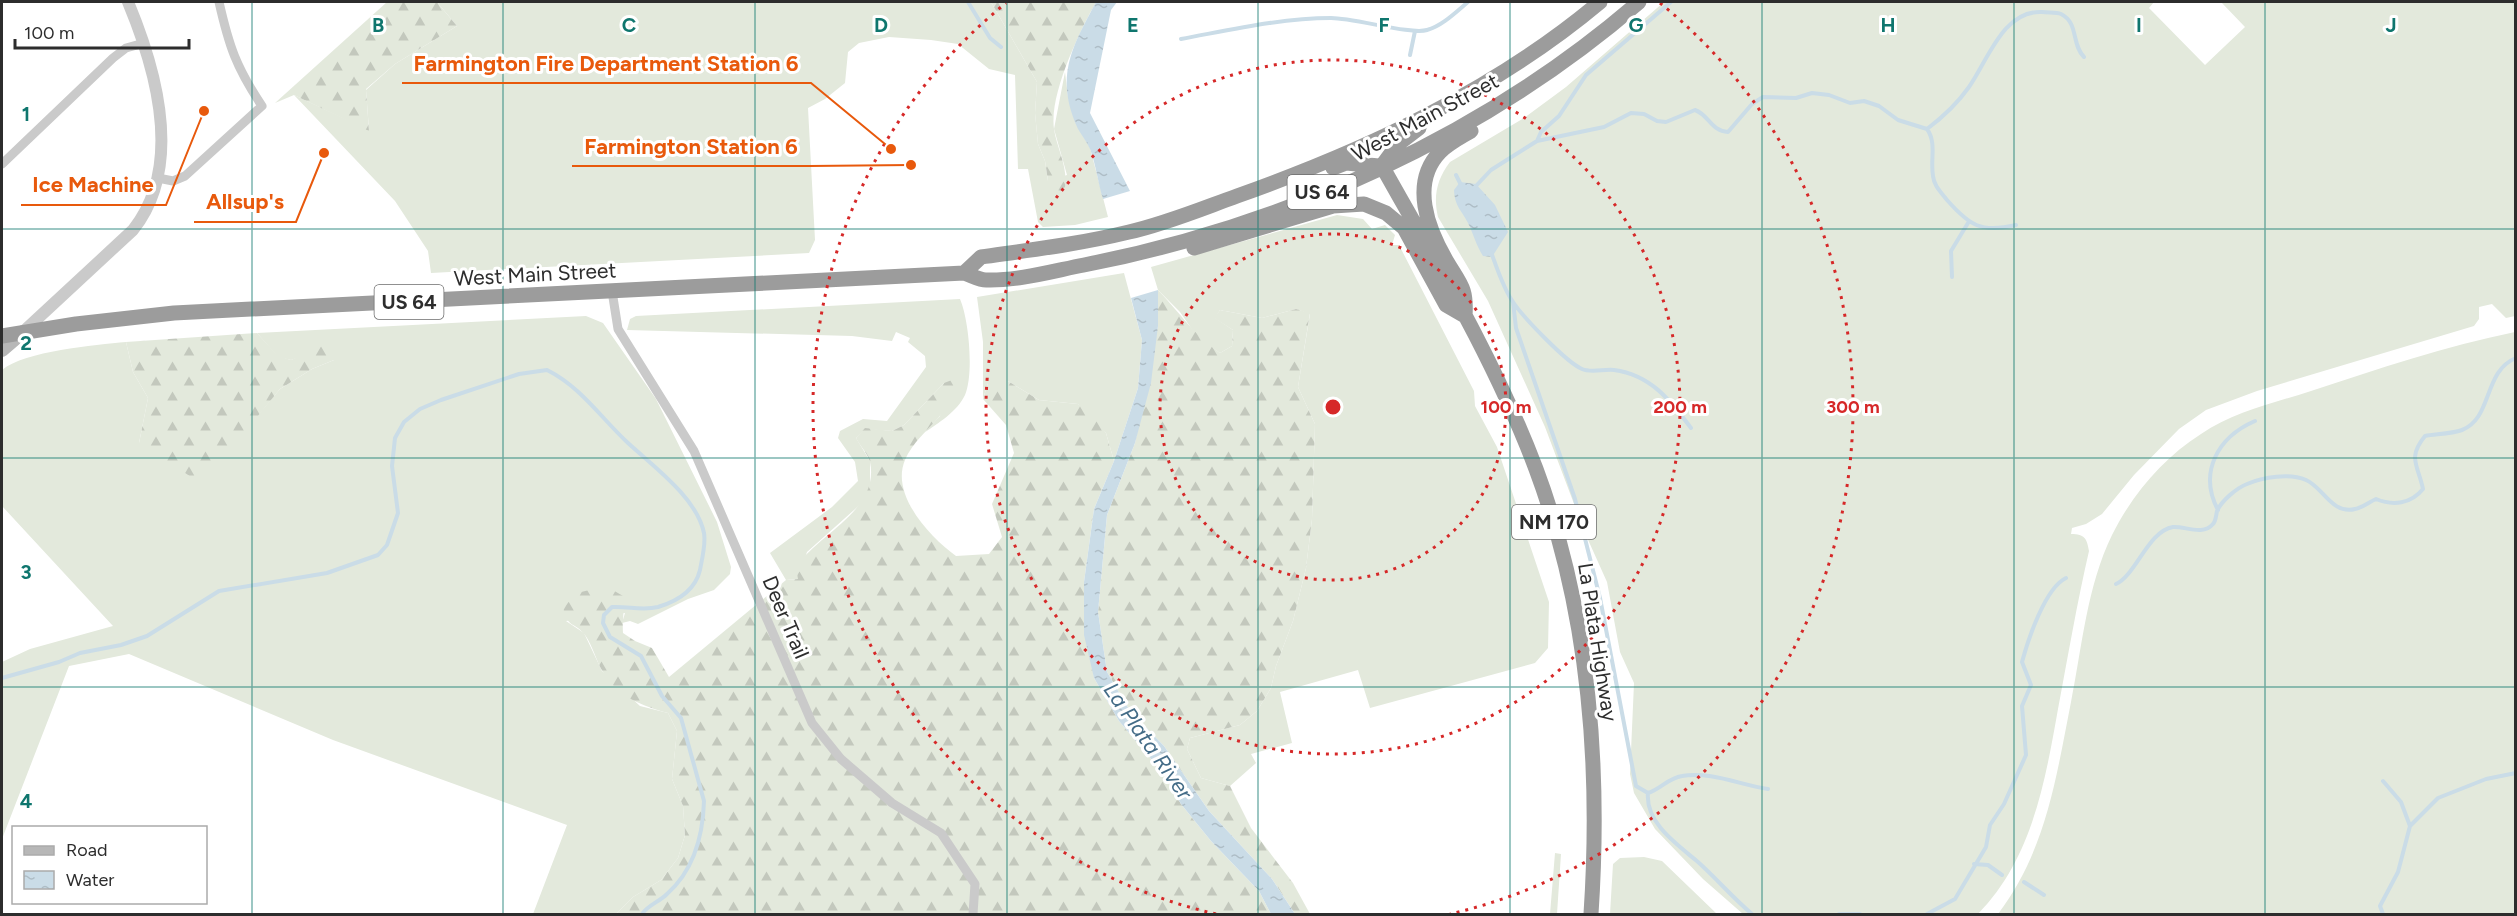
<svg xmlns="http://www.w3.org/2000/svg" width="2517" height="916" viewBox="0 0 2517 916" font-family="Figtree,sans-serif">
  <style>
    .grass { fill: #e3e9dc }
    .forest { fill: url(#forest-firs) }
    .water { fill: url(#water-ripples) }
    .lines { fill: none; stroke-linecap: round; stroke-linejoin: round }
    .stream { stroke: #cadce7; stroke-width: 4 }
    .minor { stroke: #cacaca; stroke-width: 9 }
    .tertiary { stroke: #cacaca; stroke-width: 12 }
    .secondary { stroke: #b7b7b7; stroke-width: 14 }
    .trunk { stroke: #9c9c9c; stroke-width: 15 }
    .grid { fill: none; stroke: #0f766e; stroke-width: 1.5; stroke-opacity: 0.55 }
    .ring { fill: none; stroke: #d62828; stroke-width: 3; stroke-dasharray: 3 6 }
    .labels { text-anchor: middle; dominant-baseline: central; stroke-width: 6; stroke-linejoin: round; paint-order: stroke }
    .shield { fill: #fff; stroke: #6c6c6c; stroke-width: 1.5 }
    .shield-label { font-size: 20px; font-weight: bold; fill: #2d2d2d }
    .street-label { font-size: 21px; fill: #2d2d2d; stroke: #fff }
    .water-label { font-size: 22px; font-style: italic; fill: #446c87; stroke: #fff }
    .grid-label { font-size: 20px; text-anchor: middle; font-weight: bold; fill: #0f766e; stroke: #fff; stroke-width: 6; stroke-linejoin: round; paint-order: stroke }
    .centre { fill: #d62828; stroke: #fff; stroke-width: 3 }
    .ring-label { font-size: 18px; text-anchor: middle; font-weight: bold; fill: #d62828; stroke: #fff; stroke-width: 6; stroke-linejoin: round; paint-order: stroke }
    .leader { fill: none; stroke: #e8590c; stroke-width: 2 }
    .callout-dot { fill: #e8590c; stroke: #fff; stroke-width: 2 }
    .callout-label { font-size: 22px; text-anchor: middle; font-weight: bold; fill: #e8590c; stroke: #fff; stroke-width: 6; stroke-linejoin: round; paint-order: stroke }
  </style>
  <defs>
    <pattern id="forest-firs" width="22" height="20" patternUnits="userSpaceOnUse" patternTransform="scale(1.5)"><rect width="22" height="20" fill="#e3e9dc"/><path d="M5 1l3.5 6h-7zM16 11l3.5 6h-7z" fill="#c3c8bd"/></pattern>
    <pattern id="water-ripples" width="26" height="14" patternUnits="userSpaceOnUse" patternTransform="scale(1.5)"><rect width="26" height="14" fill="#cadce7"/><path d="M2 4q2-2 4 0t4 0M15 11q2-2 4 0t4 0" fill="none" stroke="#aebdc6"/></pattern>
  </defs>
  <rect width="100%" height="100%" fill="#fff"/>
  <path class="grass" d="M437,2h554l46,80 -2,31 3,31 7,17 3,20 19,-6 -13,-46 11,-57 3,25 10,30 12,21 18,69 -33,8 -32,2 -5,-5 -10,-53h-10l-3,-94 -26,-6 -31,-25 -27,-4 -42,-3 -30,6 -11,9 -3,31 -20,16 -17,9 7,132 -6,13 -378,20 -3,-22 -33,-50 -101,-106 75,35 -3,-40 29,-26 62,-38z
    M1664,2h490l-5,6 56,57 40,-38 -24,-25h294v314l-9,2 -14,-14 -13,3v12l-5,7 -217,65 -51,19 -27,19 -45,46 -32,39 -16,10 -14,4 -1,6c14,0 16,5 18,17 -12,52 -21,105 -31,158 -13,73 -26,150 -80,205h-235l-40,-35 -48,-50 -21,-36 -4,-19 4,-91 -14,-31 -13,-70 -22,-49 -40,-106 -57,-126 -50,-84c-5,-21 -1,-38 12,-55l74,-44 42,-31z
    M1337,215l26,4 9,10 13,-4 10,10 -3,10h7l75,146 1,15 22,41 52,155 -1,46 -13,15 -165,45 -12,-38 -78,22 12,51 -41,11 5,9 -26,23 -29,-8 -14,-29 3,-11 50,-13 17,-14 14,-23 5,-22 17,-45 13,-53 6,-49 3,-95 -17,-37 12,-73 -14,-5 -34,9 -42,-8 -5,8 18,12 -1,16 -12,7 -22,-15 -18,-26 -22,-22 -7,-23z
    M1124,273l18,67 -4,48 -24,73 -8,-28 -28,-29 -39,-4 -31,-19 -20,2 -5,16v-57l-6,-45z
    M960,299c9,21 14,75 5,96 -8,17 -27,28 -41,38l16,-17 4,-33 -40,42 -12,6 -27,-2 -9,9 14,23v28l-7,13 -56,50 -9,27 -12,1 -16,-27 62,-46 26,-26 -3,-19 -17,-24 2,-7 23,-12 24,2 39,-54 -1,-11 -17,-14 2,-4 -14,-6 -4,9 -40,-5 -225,-6 3,-11 6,-3z
    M586,316l17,7 53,76 61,123 14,45 -1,7 -16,16 -26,9 -50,25 -8,-3 -8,2 3,-10 -59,8 18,12 18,38 38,35 28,7 9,18 -5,48 11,27 2,29 -7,23 -17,22 -28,17 -17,17h-83l34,-89 -234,-85 -204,-86 -60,12 -67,173v-177l28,-13 83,-23 -111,-120v-136c23,-19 93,-25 124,-28l7,30 15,26 -9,45 102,-8 39,-46 32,-20 22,-9 -31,-4 -12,4 -13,-3 -21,-24z
    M2515,332v582h-517c48,-63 58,-136 73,-212 11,-55 16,-116 41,-167 20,-40 51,-77 89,-101 32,-22 73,-31 110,-43 67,-22 135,-45 204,-59z
    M1555,853l6,1 -4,60h-7z
    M1644,857l18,4 55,53h-107l3,-50 7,-6z"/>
  <path class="forest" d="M387,2h50l20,24 -62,38 -29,25 3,42 -75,-36 -19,8z
    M991,2h105c-16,29 -47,92 -42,127 3,20 14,37 11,58l-5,4 -5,-1 -7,-9 -3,-20 -7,-17 -3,-31 2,-31z
    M1158,290c21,22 37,46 62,63l12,-7 1,-16 -19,-12 6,-8 42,8 34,-9 14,4 -12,74 17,37 -3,95 -6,49 -13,53 -17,45 -5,22 -14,23 -17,14 -50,13 -3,11 14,29 29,8 21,42 42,55 17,31h-15l-23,-35 -63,-68 -45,-65 -34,-35 -23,-39 -9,-60 9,-97 28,-72 23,-117z
    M257,333l21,23 13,4 31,-14 13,-2 4,8 -5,8 -22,9 -32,20 -78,95 -63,-41 9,-45 -15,-26 -7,-30z
    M994,379l14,2 31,19 39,4 12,8 16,21 8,28 -20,48 -10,73 10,96 25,43 44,52 18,31 30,37 48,50 12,23h-655l17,-17 28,-17 17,-22 7,-23 -2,-29 -11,-27 5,-48 -9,-18c-26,-7 -51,-17 -65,-41 -7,-11 -10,-26 -18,-37 -11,-14 -17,-6 -22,-27l14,-15 29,-7 17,10c2,13 -1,24 0,37l12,8 17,7 17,29 117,-97 12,-1 -2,-12c23,-34 84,-57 74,-105 -2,-8 -10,-16 -14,-24l9,-10 27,3 12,-6 40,-42 8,-3 5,9c-6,9 -11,20 -18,28 -11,13 -27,26 -34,43 -15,35 26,78 51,96l33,-2 13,-17 -10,-33 22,-51 -8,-28 -23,-26 5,-16z"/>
  <path class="water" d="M1096,2h21l-6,8 -21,103 40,78 -27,8c-5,-16 -7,-34 -13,-50 -3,-7 -8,-13 -12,-20 -24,-52 -6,-82 18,-127z
    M1460,182l16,2 19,21 13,27 -16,25 -9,-1c-7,-11 -9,-20 -14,-31 -7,-15 -14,-17 -15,-35z
    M1158,290v36l-7,57 -16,60 -28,72 -9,97 9,60 23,39 34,35 45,65 63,68 23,35h-24l-12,-23 -48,-50 -30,-37 -18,-31 -44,-52 -25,-43 -10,-43v-53l10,-73 20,-48 24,-73 4,-48 -11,-42z"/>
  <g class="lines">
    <path class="stream" d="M968,2l22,36 11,9
      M1181,39c49,-9 100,-21 150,-21 24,0 80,17 96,12 15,-4 29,-18 41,-28
      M1410,55l5,-24
      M1927,129c16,-12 30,-25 42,-42 19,-27 34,-77 73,-75 6,1 14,0 19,2 18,9 10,30 23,43
      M1537,141l4,-9 18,-16 27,-41 85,-73
      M1456,175l5,10
      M1474,188l17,-18 46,-29 67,-14 27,-14 13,1 13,7 9,1 29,-12c14,5 16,21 33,22l24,-28 11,-7 33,1 16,-5 17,2 21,8 14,-2 15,5 19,14 29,9c10,14 3,31 6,47 1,10 8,16 14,24 23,26 34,33 69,25
      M1491,252c6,16 12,36 22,50 10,15 53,60 69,67 8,4 22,0 32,1 37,5 56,30 77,58
      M1952,277l-1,-26 17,-28
      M1513,302l3,26 59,171 25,99 36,188 12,7c13,-4 20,-15 34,-17 28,-5 59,9 86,13
      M2218,510c-20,-38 0,-73 37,-89
      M2116,584c20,-9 32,-53 57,-57 12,-1 30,9 40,-3 3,-3 3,-9 4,-13 5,-11 20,-23 30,-27 16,-7 43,-11 59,-4 17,7 26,35 49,29 7,-1 14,-7 21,-10 17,7 35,5 47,-10 -5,-24 -16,-31 2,-53 11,-2 26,-2 37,-6 31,-12 21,-59 54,-72
      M2,678l57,-16 21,-9 41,-8 26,-9 72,-45 108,-18 51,-18 9,-10 11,-32 -6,-47 3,-28 9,-16 16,-13 21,-9 78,-26 28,-4c34,17 54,48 81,73 25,23 69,55 76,90 2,11 -2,26 -4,37 -5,21 -22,31 -42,37 -16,4 -30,-1 -46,0l-8,8 -1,8 7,14 31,19 21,40 19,22 23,83c-1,35 -11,70 -37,93 -8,8 -19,11 -25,20
      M2383,781l18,21 9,24
      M1648,793c-3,30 30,52 50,69 19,17 35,36 54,52
      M1974,864l14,1 14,10
      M2024,882l20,13
      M1839,914h21
      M1927,914l28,-15 31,-52 4,-22 14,-21 22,-49 -4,-49 9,-21 -9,-23c6,-22 23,-74 44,-84
      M2383,914l-3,-8 18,-34 12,-46 28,-28 48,-19 30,-6"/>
    <path class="minor" d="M2,164l111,-106 13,-10 18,-5
      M158,178l15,3 12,-5 77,-70c-26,-39 -33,-60 -43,-104
      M612,291l6,38 76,122 118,272 29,36 51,44 49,30 34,51 -2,30"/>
    <path class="tertiary" d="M23,332l110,-102c51,-64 23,-161 -5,-228"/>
    <path class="secondary" d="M2,350l21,-18"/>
    <path class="trunk" d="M1384,163l14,-19 21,-16
      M1382,166c55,98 114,197 154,303 53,142 65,295 55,445
      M1333,168l13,-5 33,3
      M1194,248l139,-42 31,-2 22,9 18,15 42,77 19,11c2,-29 -5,-32 -19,-56 -18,-31 -36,-77 -6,-108 9,-9 21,-15 31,-21
      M964,273l17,-16c49,-7 99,-13 148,-25 36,-8 72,-23 108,-36 129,-46 257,-105 363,-194
      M2,336l74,-12 98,-11 790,-40c7,2 15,7 22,7 32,1 67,-9 98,-15 201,-39 400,-129 555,-263"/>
  </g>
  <path class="grid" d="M252,2v912M503,2v912M755,2v912M1007,2v912M1258,2v912M1510,2v912M1762,2v912M2014,2v912M2265,2v912M2,229h2514M2,458h2514M2,687h2514"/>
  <g class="ring">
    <circle cx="1333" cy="407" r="173"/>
    <circle cx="1333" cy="407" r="347"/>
    <path d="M1216 914A520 520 0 0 1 1006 3M1660 3A520 520 0 0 1 1450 914"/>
  </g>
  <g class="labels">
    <g class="shield">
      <rect x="1287.5" y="175" width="69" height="34" rx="4.5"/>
      <rect x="374.5" y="285" width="69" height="34" rx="4.5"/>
      <rect x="1512" y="505" width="84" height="34" rx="4.5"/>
    </g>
    <g class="shield-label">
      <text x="1322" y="192">US 64</text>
      <text x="409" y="302">US 64</text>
      <text x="1554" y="522">NM 170</text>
    </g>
    <g class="street-label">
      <text transform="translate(1425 117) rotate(-28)">West Main Street</text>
      <text transform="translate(535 274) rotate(-3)">West Main Street</text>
      <text transform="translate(786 617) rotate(67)">Deer Trail</text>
      <text transform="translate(1598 642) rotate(81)">La Plata Highway</text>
    </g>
    <g class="water-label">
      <text transform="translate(1148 741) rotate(55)">La Plata River</text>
    </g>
  </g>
  <g class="grid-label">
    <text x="378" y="32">B</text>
    <text x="629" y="32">C</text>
    <text x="881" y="32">D</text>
    <text x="1133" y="32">E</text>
    <text x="1384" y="32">F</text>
    <text x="1636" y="32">G</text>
    <text x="1888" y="32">H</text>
    <text x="2139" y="32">I</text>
    <text x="2391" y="32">J</text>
    <text x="26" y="121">1</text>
    <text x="26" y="350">2</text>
    <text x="26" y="579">3</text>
    <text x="26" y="808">4</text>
  </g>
  <circle cx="1333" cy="407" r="9" class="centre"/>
  <g class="ring-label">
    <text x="1506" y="413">100 m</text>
    <text x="1680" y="413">200 m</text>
    <text x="1853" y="413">300 m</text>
  </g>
  <path class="leader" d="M891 149L811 83H402M911 165L810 166H572M204 111L166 205H21M324 153L296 222H194"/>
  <g class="callout-dot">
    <circle cx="891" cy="149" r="6"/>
    <circle cx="911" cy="165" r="6"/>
    <circle cx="204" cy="111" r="6"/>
    <circle cx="324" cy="153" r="6"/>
  </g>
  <g class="callout-label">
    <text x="606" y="71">Farmington Fire Department Station 6</text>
    <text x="691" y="154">Farmington Station 6</text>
    <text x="93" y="192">Ice Machine</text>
    <text x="245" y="209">Allsup's</text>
  </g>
  <rect width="2517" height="916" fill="none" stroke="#2d2d2d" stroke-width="6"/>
  <rect x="12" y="826" width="195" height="78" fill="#ffffff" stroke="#ababab" stroke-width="1.5"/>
  <rect x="24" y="846" width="30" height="9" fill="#b7b7b7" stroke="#ababab" stroke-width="1.5"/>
  <text x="66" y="856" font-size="18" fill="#2d2d2d">Road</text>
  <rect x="24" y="871" width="30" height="18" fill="url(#water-ripples)" stroke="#ababab" stroke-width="1.5"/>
  <text x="66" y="886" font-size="18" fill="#2d2d2d">Water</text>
  <path d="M15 39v9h174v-9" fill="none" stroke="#2d2d2d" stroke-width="3"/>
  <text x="24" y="39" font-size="18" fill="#2d2d2d" stroke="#ffffff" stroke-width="4.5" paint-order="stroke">100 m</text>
</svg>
